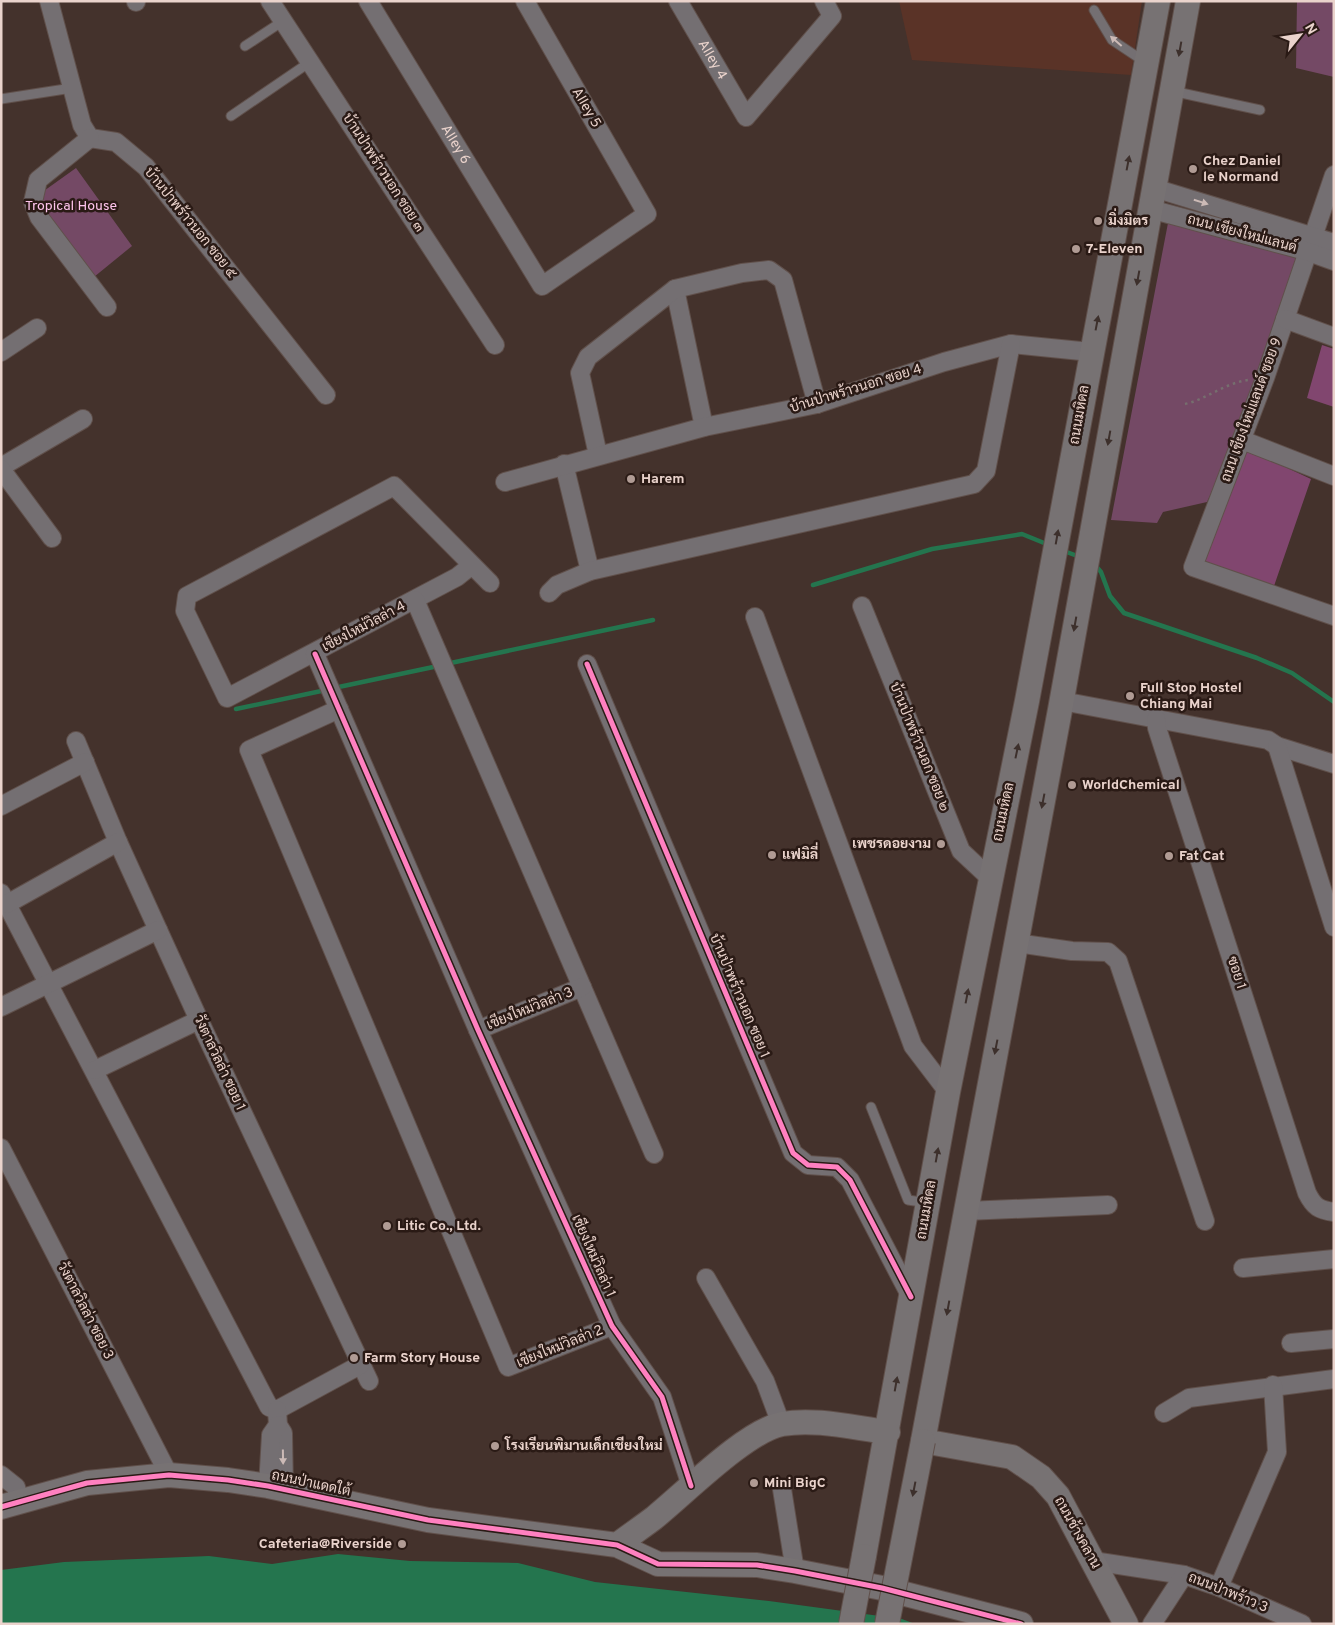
<svg xmlns="http://www.w3.org/2000/svg" width="1335" height="1625" viewBox="0 0 1335 1625" font-family="Overpass,Sarabun,sans-serif">
  <style>
    .built { fill: #5a3327 }
    .green { fill: #744965 }
    .forest { fill: #81466f }
    .water { fill: #24754e }
    .lines { fill: none; stroke-linecap: round; stroke-linejoin: round }
    .stream { stroke: #24754e; stroke-width: 4.5 }
    .lane-casing { stroke: #60504b; stroke-width: 11 }
    .street-casing { stroke: #60504b; stroke-width: 20 }
    .secondary-casing { stroke: #60504b; stroke-width: 26 }
    .path { stroke: #766e6e; stroke-width: 2.5; stroke-dasharray: 2.5 4; stroke-linecap: butt }
    .lane { stroke: #746f72; stroke-width: 9 }
    .street { stroke: #746f72; stroke-width: 18 }
    .secondary { stroke: #777273; stroke-width: 24 }
    .secondary-bridge-casing { stroke: #60504b; stroke-width: 26; stroke-linecap: butt }
    .secondary-bridge { stroke: #777273; stroke-width: 24 }
    .cycleway-casing { stroke: #2a1a15; stroke-width: 8 }
    .cycleway { stroke: #ff80c0; stroke-width: 5 }
    .oneway { fill: #ccbab6 }
    .oneway2 { fill: #3d302c }
    .poi-dot { fill: #b09b94; stroke: #2a1a15; stroke-width: 2 }
    .labels { text-anchor: middle; dominant-baseline: central; stroke-width: 5; stroke-linejoin: round; paint-order: stroke }
    .street-label { font-size: 14px; fill: #ead3cc; stroke: #2a1a15 }
    .poi-label { font-size: 14px; font-weight: bold; fill: #ead3cc; stroke: #2a1a15; text-anchor: start }
    .park-label { font-size: 14px; fill: #fec4ec; stroke: #2a1a15 }
  </style>
  <rect width="100%" height="100%" fill="#44322c"/>
  <path class="built" d="M899,1h243l-11,74 -219,-15z"/>
  <path class="green" d="M1297,1h37v76l-38,-9z
    M76,168l56,78 -38,31 -60,-79z
    M1168,223l130,34 -61,179 -30,66 -44,10 -6,11 -46,-3z"/>
  <path class="forest" d="M1322,345l12,4v58l-27,-9z
    M1244,448l67,31 -37,107 -74,-24z"/>
  <path class="water" d="M338,1554l72,7 108,2 77,19 174,19 133,18 13,5h-914v-54l63,-8 145,-6 63,8z"/>
  <g class="lines">
    <path class="stream" d="M1064,551l16,6
      M1095,565l6,7 9,24 14,17 133,45 35,15 42,29
      M813,585l119,-36 90,-15 27,11
      M446,664l207,-44
      M334,688l104,-22
      M236,709l90,-19"/>
    <g class="lane-casing">
      <path id="lane" d="M1094,10l18,30 33,22
        M245,46l38,-25
        M1172,91l88,19
        M1,99l71,-11
        M231,116l79,-54
        M871,1107l37,93 20,3"/>
    </g>
    <g class="street-casing">
      <g id="street">
        <path d="M49,1l33,124 8,13 26,4 30,25 180,228"/>
        <path d="M136,1v1"/>
        <path d="M270,1l225,344"/>
        <path id="s1" d="M368,1l174,285 105,-72 -122,-213"/>
        <path id="s2" d="M678,1l68,116 86,-101 -8,-15"/>
        <path d="M90,138l-52,42 -5,22 6,15 68,90"/>
        <path d="M1334,175l-69,203 -72,189 141,49"/>
        <path d="M1154,188l180,55"/>
        <path d="M1150,209l156,42 28,10"/>
        <path d="M675,289l29,138"/>
        <path d="M1285,319l49,18"/>
        <path d="M1,352l36,-24"/>
        <path d="M1242,440l92,36"/>
        <path d="M598,455l-18,-82 8,-16 87,-68 67,-16 27,-3 14,10 34,124"/>
        <path d="M564,464l26,107"/>
        <path d="M1,467l82,-48"/>
        <path d="M1,469l51,69"/>
        <path d="M505,482l199,-55 113,-23 127,-42 67,-18 80,8"/>
        <path d="M472,565l-15,12 -230,121 -42,-87 2,-15 207,-110 96,97"/>
        <path d="M549,593l8,-8 33,-14 384,-87 12,-13 25,-127"/>
        <path d="M415,600l239,554"/>
        <path d="M862,606l99,245 30,28"/>
        <path d="M755,617l158,429 35,46"/>
        <path d="M315,654l163,376 134,296 50,71 29,89"/>
        <path d="M587,664l206,489 15,12 29,2 13,13 61,117"/>
        <path d="M1062,701l206,39 9,6 57,18"/>
        <path d="M339,709l-90,41 259,617 104,-41"/>
        <path d="M1156,719l1,9 150,465c7,14 12,17 27,19"/>
        <path d="M76,741l42,101 81,178 170,361"/>
        <path d="M1277,746l57,181"/>
        <path d="M1,806l84,-44"/>
        <path d="M1,893l268,514 8,3 83,-45"/>
        <path d="M7,904l111,-62"/>
        <path d="M1016,943l56,8 36,1 10,9 87,260"/>
        <path d="M1,1007l157,-77"/>
        <path d="M478,1030l104,-43"/>
        <path d="M95,1070l104,-50"/>
        <path d="M1,1148l168,327"/>
        <path d="M966,1211l142,-6"/>
        <path d="M1243,1268l91,-9"/>
        <path d="M706,1278l59,103 16,43"/>
        <path d="M1291,1343l43,-4"/>
        <path d="M277,1410l1,15 5,8 1,56"/>
        <path d="M1164,1413l25,-15 145,-19"/>
        <path d="M1,1475l15,12 3,14"/>
        <path d="M268,1486l3,-51 7,-10"/>
        <path d="M782,1489l13,82"/>
        <path d="M1093,1561l91,14 35,12 83,37"/>
        <path d="M1219,1587l58,-135 -4,-67"/>
        <path d="M1152,1624l32,-49"/>
      </g>
    </g>
    <g class="secondary-casing">
      <path id="secondary" d="M1,1507l86,-24 82,-8 59,5 40,6 160,34 189,25 41,19 99,1 38,6 87,17 139,36
        M617,1545c12,-9 25,-18 37,-27 31,-25 92,-87 128,-94 34,-6 72,4 106,8
        M864,1556l84,-464 79,-391 131,-700
        M1126,1624l-68,-128 -17,-19 -29,-20 -89,-16 137,-731 128,-709"/>
    </g>
    <path class="path" d="M1185,404c22,-5 40,-21 63,-24
      M1142,693l10,3 -1,6"/>
    <use href="#lane" class="lane"/>
    <use href="#street" class="street"/>
    <use href="#secondary" class="secondary"/>
    <g class="secondary-bridge-casing">
      <path id="secondary-bridge" d="M851,1624l13,-68
        M887,1624l36,-183"/>
    </g>
    <use href="#secondary-bridge" class="secondary-bridge"/>
    <g class="cycleway-casing">
      <path id="cycleway" d="M315,654l163,376 134,296 50,71 29,89
        M587,664l206,489 15,12 29,2 13,13 61,117
        M1,1507l86,-24 82,-8 59,5 40,6 160,34 189,25 41,19 99,1 38,6 87,17 139,36"/>
    </g>
    <use href="#cycleway" class="cycleway"/>
  </g>
  <defs><path id="oneway-solid" d="M-6-.8H1V-3.2L6.5 0L1 3.2V.8H-6Z" transform="scale(1.25)"/></defs>
  <g class="oneway">
    <use href="#oneway-solid" transform="translate(1116 41) rotate(-139)"/>
    <use href="#oneway-solid" transform="translate(1201 202) rotate(17)"/>
    <use href="#oneway-solid" transform="translate(283 1457) rotate(89)"/>
  </g>
  <g class="oneway2">
    <use href="#oneway-solid" transform="translate(1180 49) rotate(100)"/>
    <use href="#oneway-solid" transform="translate(1128 163) rotate(-79)"/>
    <use href="#oneway-solid" transform="translate(1138 278) rotate(100)"/>
    <use href="#oneway-solid" transform="translate(1097 323) rotate(-79)"/>
    <use href="#oneway-solid" transform="translate(1109 438) rotate(100)"/>
    <use href="#oneway-solid" transform="translate(1057 537) rotate(-80)"/>
    <use href="#oneway-solid" transform="translate(1075 624) rotate(100)"/>
    <use href="#oneway-solid" transform="translate(1017 751) rotate(-78)"/>
    <use href="#oneway-solid" transform="translate(1043 801) rotate(101)"/>
    <use href="#oneway-solid" transform="translate(967 996) rotate(-79)"/>
    <use href="#oneway-solid" transform="translate(996 1047) rotate(101)"/>
    <use href="#oneway-solid" transform="translate(937 1155) rotate(-80)"/>
    <use href="#oneway-solid" transform="translate(948 1308) rotate(100)"/>
    <use href="#oneway-solid" transform="translate(896 1384) rotate(-80)"/>
    <use href="#oneway-solid" transform="translate(914 1489) rotate(101)"/>
  </g>
  <g class="poi-dot">
    <circle cx="1193" cy="169" r="5"/>
    <circle cx="1098" cy="221" r="5"/>
    <circle cx="1076" cy="249" r="5"/>
    <circle cx="631" cy="479" r="5"/>
    <circle cx="1130" cy="696" r="5"/>
    <circle cx="1072" cy="785" r="5"/>
    <circle cx="941" cy="844" r="5"/>
    <circle cx="772" cy="855" r="5"/>
    <circle cx="1169" cy="856" r="5"/>
    <circle cx="387" cy="1226" r="5"/>
    <circle cx="354" cy="1358" r="5"/>
    <circle cx="495" cy="1446" r="5"/>
    <circle cx="754" cy="1483" r="5"/>
    <circle cx="402" cy="1544" r="5"/>
  </g>
  <g class="labels">
    <g class="street-label">
      <text stroke="none"><textPath href="#s2" startOffset="68">Alley 4</textPath></text>
      <text transform="translate(586 108) rotate(60)">Alley 5</text>
      <text stroke="none"><textPath href="#s1" startOffset="168">Alley 6</textPath></text>
      <text transform="translate(383 173) rotate(57)">บ้านป่าพร้าวนอก ซอย ๓</text>
      <text transform="translate(190 223) rotate(51)">บ้านป่าพร้าวนอก ซอย ๕</text>
      <text transform="translate(1242 234) rotate(15)">ถนน เชียงใหม่แลนด์</text>
      <text transform="translate(856 389) rotate(-17)">บ้านป่าพร้าวนอก ซอย 4</text>
      <text transform="translate(1252 410) rotate(-70)">ถนน เชียงใหม่แลนด์ ซอย 9</text>
      <text transform="translate(1080 415) rotate(-80)">ถนนมหิดล</text>
      <text transform="translate(364 627) rotate(-28)">เชียงใหม่วิลล่า 4</text>
      <text transform="translate(919 747) rotate(68)">บ้านป่าพร้าวนอก ซอย ๒</text>
      <text transform="translate(1004 812) rotate(-78)">ถนนมหิดล</text>
      <text transform="translate(1236 973) rotate(72)">ซอย 1</text>
      <text transform="translate(739 996) rotate(67)">บ้านป่าพร้าวนอก ซอย 1</text>
      <text transform="translate(530 1009) rotate(-22)">เชียงใหม่วิลล่า 3</text>
      <text transform="translate(219 1063) rotate(65)">วังตาลวิลล่า ซอย 1</text>
      <text transform="translate(927 1210) rotate(-80)">ถนนมหิดล</text>
      <text transform="translate(593 1256) rotate(66)">เชียงใหม่วิลล่า 1</text>
      <text transform="translate(85 1311) rotate(63)">วังตาลวิลล่า ซอย 3</text>
      <text transform="translate(560 1347) rotate(-22)">เชียงใหม่วิลล่า 2</text>
      <text transform="translate(311 1484) rotate(12)">ถนนป่าแดดใต้</text>
      <text transform="translate(1077 1533) rotate(61)">ถนนช้างคลาน</text>
      <text transform="translate(1228 1593) rotate(22)">ถนนป่าพร้าว 3</text>
    </g>
    <g class="poi-label">
      <text x="1203" y="161">Chez Daniel<tspan x="1203" dy="16">le Normand</tspan></text>
      <text x="1108" y="221">มิ่งมิตร</text>
      <text x="1086" y="249">7-Eleven</text>
      <text x="641" y="479">Harem</text>
      <text x="1140" y="688">Full Stop Hostel<tspan x="1140" dy="16">Chiang Mai</tspan></text>
      <text x="1082" y="785">WorldChemical</text>
      <text x="931" y="844" text-anchor="end">เพชรดอยงาม</text>
      <text x="782" y="855">แฟมิลี่</text>
      <text x="1179" y="856">Fat Cat</text>
      <text x="397" y="1226">Litic Co., Ltd.</text>
      <text x="364" y="1358">Farm Story House</text>
      <text x="505" y="1446">โรงเรียนพิมานเด็กเชียงใหม่</text>
      <text x="764" y="1483">Mini BigC</text>
      <text x="392" y="1544" text-anchor="end">Cafeteria@Riverside</text>
    </g>
    <g class="park-label">
      <text x="71" y="206">Tropical House</text>
    </g>
  </g>
  <rect width="1335" height="1625" fill="none" stroke="#ead3cc" stroke-width="5"/>
  <g transform="translate(1300 35) rotate(60)" stroke="#2a1a15" stroke-width="4" paint-order="stroke">
  <path d="M0-4L9 19L0 12L-9 19Z" fill="#ead3cc"/>
  <text y="-8" font-size="14" font-weight="bold" text-anchor="middle" fill="#ead3cc">N</text>
  </g>
</svg>
